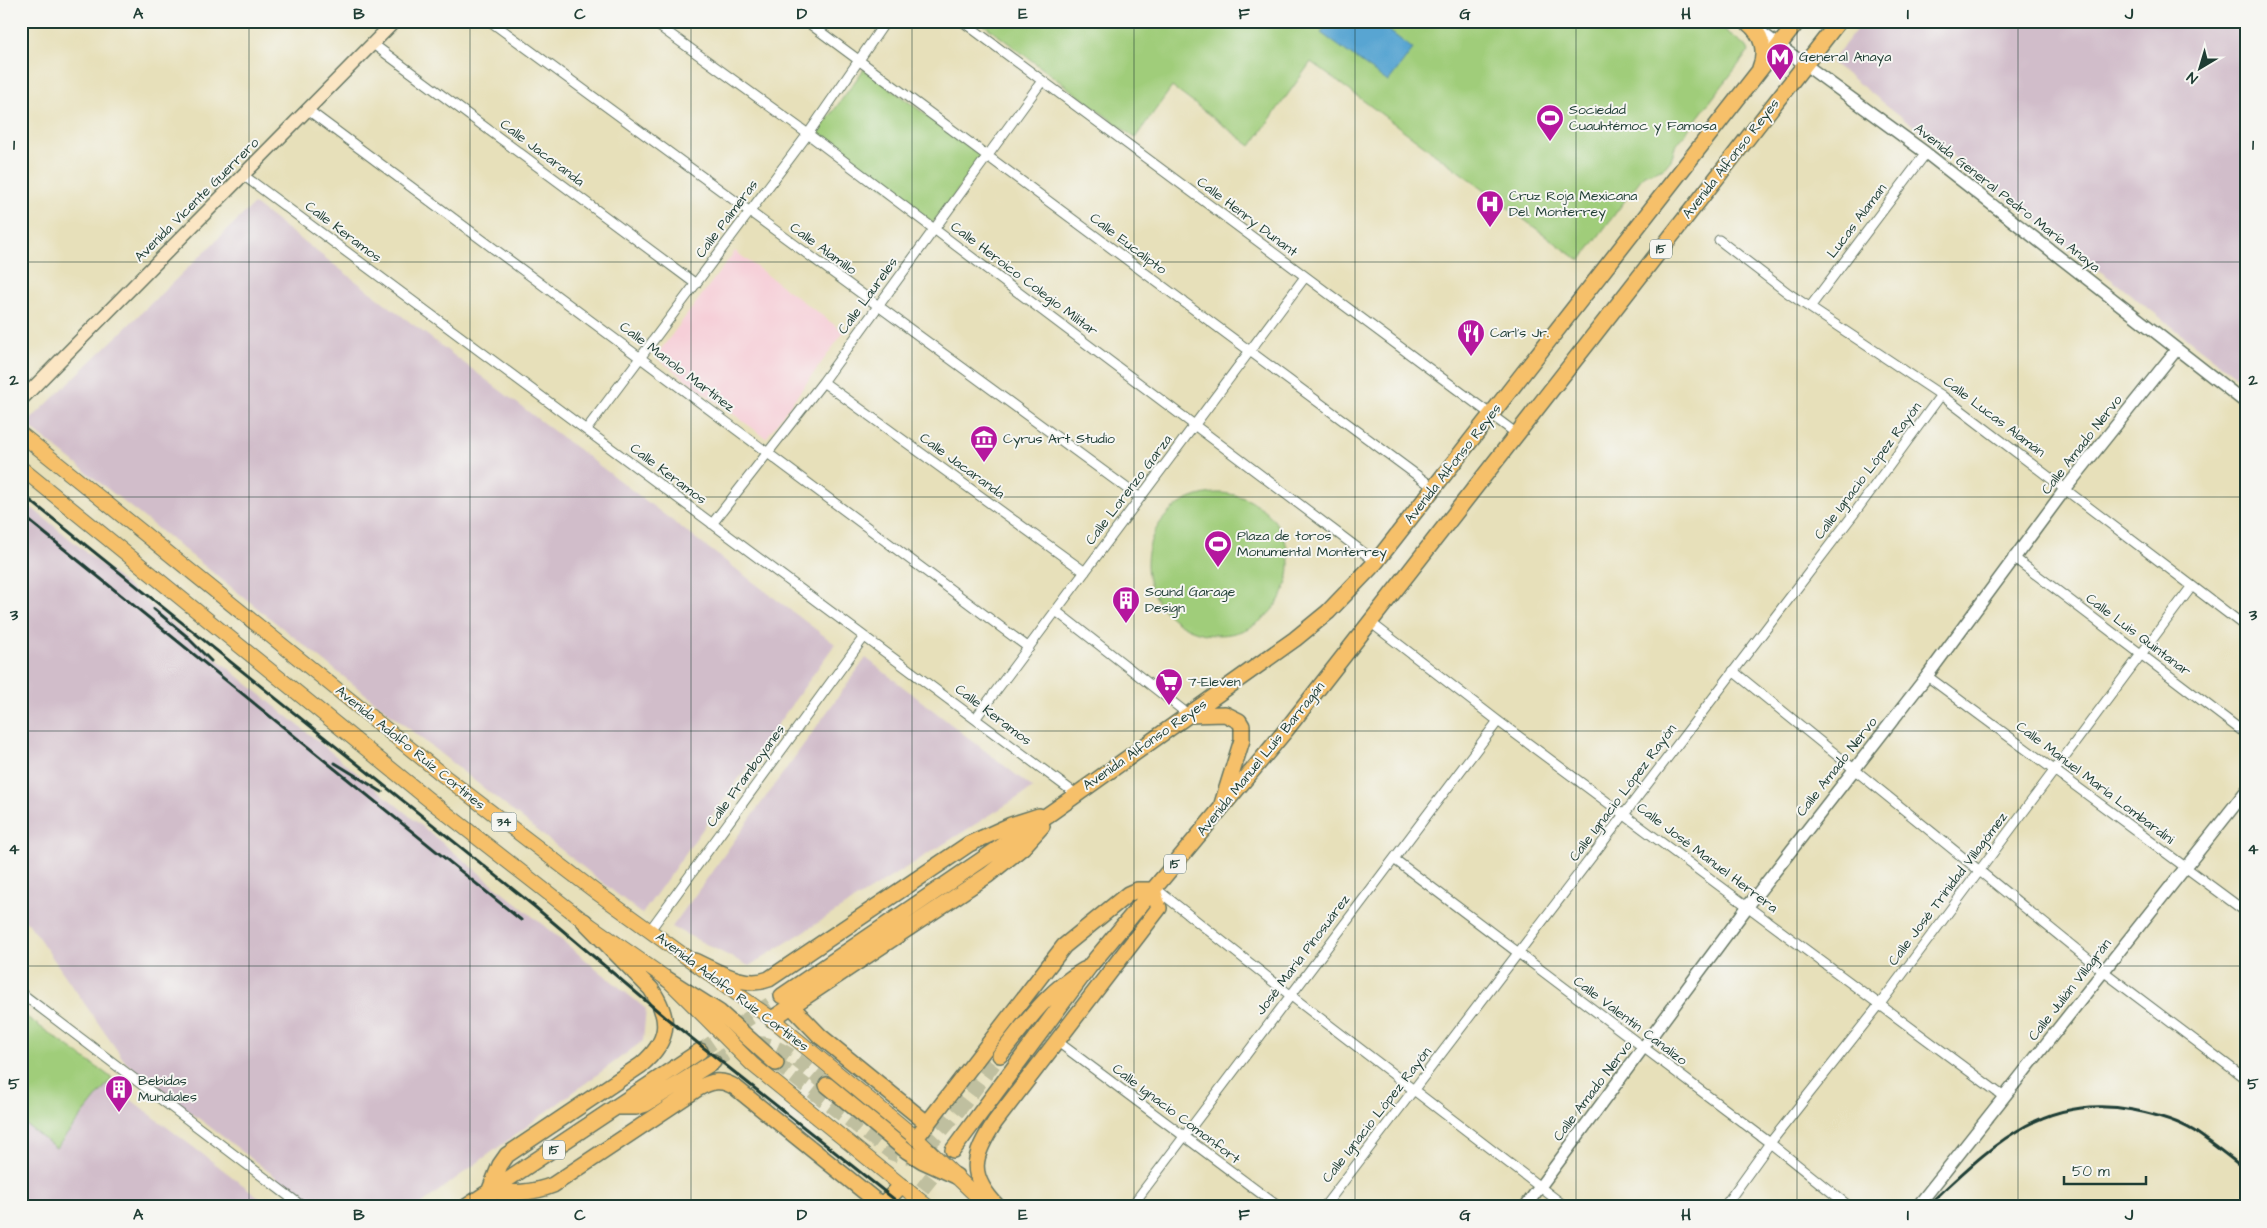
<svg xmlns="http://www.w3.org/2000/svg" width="2267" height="1228" viewBox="0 0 2267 1228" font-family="'Architects Daughter',sans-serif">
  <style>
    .built { fill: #f6cfd8 }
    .industrial { fill: #d1bdca }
    .green { fill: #a0cd7a; stroke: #608557 }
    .water { fill: #59a5d2; stroke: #3c7183 }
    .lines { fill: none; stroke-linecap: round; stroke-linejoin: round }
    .trunk-tunnel { stroke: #bfbf9f; stroke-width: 15; stroke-dasharray: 15 8; stroke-linecap: butt }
    .minor-casing { stroke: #657663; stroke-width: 11 }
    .tertiary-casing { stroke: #657663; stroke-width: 14 }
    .secondary-casing { stroke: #657663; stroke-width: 15 }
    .primary-casing { stroke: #657663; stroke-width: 16 }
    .trunk-casing { stroke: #657663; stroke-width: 18 }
    .minor { stroke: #fff; stroke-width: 9 }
    .tertiary { stroke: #fff; stroke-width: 11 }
    .secondary { stroke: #fbe6c4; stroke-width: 12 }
    .primary { stroke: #f6c06b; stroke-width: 14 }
    .trunk { stroke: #f6c06b; stroke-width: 15 }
    .rail { stroke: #1f3d34; stroke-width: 3 }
    .grid { fill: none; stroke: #1f3d34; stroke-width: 1; stroke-opacity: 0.55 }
    .labels { text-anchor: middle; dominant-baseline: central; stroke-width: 4; stroke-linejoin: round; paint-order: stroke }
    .shield { fill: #f6f6f2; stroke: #60746d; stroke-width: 1 }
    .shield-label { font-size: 12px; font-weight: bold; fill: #1f3d34 }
    .poi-label { font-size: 14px; fill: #1f3d34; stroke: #f6f6f2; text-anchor: start }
    .street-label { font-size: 14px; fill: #1f3d34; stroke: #f6f6f2 }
    .neatline { fill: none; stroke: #1f3d34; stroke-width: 2 }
    .grid-label { font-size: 16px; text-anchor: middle; font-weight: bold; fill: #1f3d34 }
  </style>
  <rect width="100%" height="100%" fill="#f6f6f2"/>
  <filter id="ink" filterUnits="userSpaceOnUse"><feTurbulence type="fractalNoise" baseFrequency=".02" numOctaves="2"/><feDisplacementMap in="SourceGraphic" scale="10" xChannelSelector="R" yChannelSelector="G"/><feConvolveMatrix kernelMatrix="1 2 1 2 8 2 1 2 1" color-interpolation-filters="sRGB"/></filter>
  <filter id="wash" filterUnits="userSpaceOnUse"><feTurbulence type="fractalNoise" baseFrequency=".0096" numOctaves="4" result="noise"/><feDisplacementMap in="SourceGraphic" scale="20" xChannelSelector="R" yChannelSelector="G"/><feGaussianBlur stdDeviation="1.12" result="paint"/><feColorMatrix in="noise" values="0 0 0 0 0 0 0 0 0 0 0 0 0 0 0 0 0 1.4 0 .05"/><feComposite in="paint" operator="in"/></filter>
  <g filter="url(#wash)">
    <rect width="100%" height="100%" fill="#e7e0ba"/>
    <path class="built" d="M735,251l109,81 -78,106 -111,-81z"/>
    <path class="industrial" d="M1863,21h383v363l-415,-322z
      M254,204l581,440 -193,270 -616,-490z
      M21,499l625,510 -3,32 -226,166h-102l-189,-144 -97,-139 -8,-6z
      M866,658l167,130 -284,178 -77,-39z
      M21,1016l251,191h-251z"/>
    <path class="green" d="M979,21h734l34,26 2,4 -74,96 -4,13 -7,8 -20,7 -64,86 -269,-199 -60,84 -79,-59 -37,51z
      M864,69l119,88 -51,67 -116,-89z
      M1147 564a71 71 0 1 1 142 0a71 71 0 1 1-142 0Z
      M21,1013l91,65 -56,70 -35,-27z"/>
    <path class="water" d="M1330,21h46l37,28 -25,33 -67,-49z"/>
  </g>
  <g filter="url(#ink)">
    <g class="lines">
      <path class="trunk-tunnel" d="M700,1051l82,-55
        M713,1062c12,-6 24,-16 38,-18 27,-5 56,25 76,41
        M776,1063l116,90c8,3 15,5 23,1 22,-10 68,-77 85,-99
        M908,1207l45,-57"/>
      <g class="minor-casing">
        <path id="minor" d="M490,21l650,477
          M652,21l156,113 568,428
          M806,21l628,467
          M962,21l555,413
          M373,44l323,240
          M308,110l721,538
          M243,175l833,619
          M1719,240l69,53 153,102 305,232
          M1810,307l116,-154
          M823,382l262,190
          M586,430l222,-296 78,-113
          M712,524l111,-142 219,-301
          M2013,557l233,177
          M1056,611l133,104
          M1370,622l128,99 506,376
          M1733,671l370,300 143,108
          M1927,676l319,236
          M975,719l330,-442
          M1394,859l376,284 80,64
          M1155,888l135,107 276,212
          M650,930l214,-293
          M21,993l282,214
          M1058,1042l221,165
          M1131,1207l367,-486
          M1324,1207l532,-696 85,-116
          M1724,1207l46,-64 110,-139 312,-418"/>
      </g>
      <g class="tertiary-casing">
        <path id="tertiary" d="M1755,28l171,125 320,250
          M1525,1207l223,-301 179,-230 139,-188 111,-139
          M1917,1207l329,-416"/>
      </g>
      <g class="secondary-casing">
        <path id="secondary" d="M21,400l374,-379"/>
      </g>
      <g class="primary-casing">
        <path id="primary" d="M21,434l423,342 152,116 176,127 144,119 72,69
          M21,468l407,331 156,122 83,58 86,86 175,142"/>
      </g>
      <g class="trunk-casing">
        <path id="trunk" d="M1748,23c14,11 19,28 12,45
          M1189,715l36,-1 14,7 3,5v14l-20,64
          M694,961c23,10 50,28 75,18l200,-135 42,-19 28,-9
          M667,979l52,33 57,51
          M782,996l270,-184 243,-173 33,-27 48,-50 422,-541
          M792,1007l28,29 108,88
          M772,1019l216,-144 35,-28 19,-21
          M1000,1055c26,-32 47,-64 84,-85
          M827,1085l80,66 16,10 33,15
          M619,1107h17l10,-3 67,-42
          M916,1138l148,-192 64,-52 9,-4h16l6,18 -164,214c-23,35 -28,53 3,85
          M953,1150l136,-183 197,-237 553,-709
          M489,1192c23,1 42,2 64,-7l144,-96c14,-8 25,-11 39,-1l145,117
          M489,1192l11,-27 7,-10 134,-90c28,-24 31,-45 10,-76l-67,-68
          M466,1207l234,-156
          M880,1207l21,-21"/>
      </g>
      <use href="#minor" class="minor"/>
      <use href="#tertiary" class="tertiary"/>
      <use href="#secondary" class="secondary"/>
      <use href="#primary" class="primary"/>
      <use href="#trunk" class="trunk"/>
      <path class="rail" d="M21,493l514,414 130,110 239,190
        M21,514l500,406
        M154,609l36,30
        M185,635l26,26
        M335,763l47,29
        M1926,1207c62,-57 114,-115 207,-97 20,4 43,10 61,21 18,12 35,26 52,39"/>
    </g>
  </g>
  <path class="grid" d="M249,21v1186M470,21v1186M691,21v1186M912,21v1186M1134,21v1186M1355,21v1186M1576,21v1186M1797,21v1186M2018,21v1186M21,262h2225M21,497h2225M21,731h2225M21,966h2225"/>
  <defs>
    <g id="metro-pin" transform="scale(1.4375)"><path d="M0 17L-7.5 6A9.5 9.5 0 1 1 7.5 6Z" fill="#b5179e" stroke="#f6f6f2"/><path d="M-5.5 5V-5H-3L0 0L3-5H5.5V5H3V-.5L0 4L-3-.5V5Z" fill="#fff"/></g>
    <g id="stadium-pin" transform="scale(1.4375)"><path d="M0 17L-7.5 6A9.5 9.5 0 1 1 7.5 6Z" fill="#b5179e" stroke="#f6f6f2"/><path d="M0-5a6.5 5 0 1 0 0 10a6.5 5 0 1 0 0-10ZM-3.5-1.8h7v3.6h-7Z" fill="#fff"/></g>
    <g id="hospital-pin" transform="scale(1.4375)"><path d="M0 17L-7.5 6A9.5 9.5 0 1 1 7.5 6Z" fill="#b5179e" stroke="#f6f6f2"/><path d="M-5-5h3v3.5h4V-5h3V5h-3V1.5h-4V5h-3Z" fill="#fff"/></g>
    <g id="restaurant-pin" transform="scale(1.4375)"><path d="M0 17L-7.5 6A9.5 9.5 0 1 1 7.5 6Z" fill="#b5179e" stroke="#f6f6f2"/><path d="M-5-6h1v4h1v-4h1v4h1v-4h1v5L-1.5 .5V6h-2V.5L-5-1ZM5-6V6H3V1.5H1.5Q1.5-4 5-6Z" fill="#fff"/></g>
    <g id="museum-pin" transform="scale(1.4375)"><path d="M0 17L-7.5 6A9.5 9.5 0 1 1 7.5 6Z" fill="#b5179e" stroke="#f6f6f2"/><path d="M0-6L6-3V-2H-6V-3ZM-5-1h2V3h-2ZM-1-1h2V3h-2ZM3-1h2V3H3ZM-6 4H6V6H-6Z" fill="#fff"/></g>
    <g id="building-pin" transform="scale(1.4375)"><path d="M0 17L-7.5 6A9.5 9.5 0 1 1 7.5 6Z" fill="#b5179e" stroke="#f6f6f2"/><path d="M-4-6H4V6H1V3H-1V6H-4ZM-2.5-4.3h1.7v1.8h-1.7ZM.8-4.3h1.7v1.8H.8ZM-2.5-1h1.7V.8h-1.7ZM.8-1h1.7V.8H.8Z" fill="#fff"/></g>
    <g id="supermarket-pin" transform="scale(1.4375)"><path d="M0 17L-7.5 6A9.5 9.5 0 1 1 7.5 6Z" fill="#b5179e" stroke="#f6f6f2"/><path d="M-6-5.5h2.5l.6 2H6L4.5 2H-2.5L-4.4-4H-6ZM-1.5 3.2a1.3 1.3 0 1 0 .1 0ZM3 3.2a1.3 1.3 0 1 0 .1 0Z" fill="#fff"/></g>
  </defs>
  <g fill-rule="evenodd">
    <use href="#metro-pin" x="1780" y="57"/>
    <use href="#stadium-pin" x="1550" y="118"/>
    <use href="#hospital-pin" x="1490" y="204"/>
    <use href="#restaurant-pin" x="1471" y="333"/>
    <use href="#museum-pin" x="984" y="439"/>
    <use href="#stadium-pin" x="1218" y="544"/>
    <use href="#building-pin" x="1126" y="600"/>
    <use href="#supermarket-pin" x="1169" y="682"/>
    <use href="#building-pin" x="119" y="1089"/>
  </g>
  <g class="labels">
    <g class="shield">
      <rect x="1650" y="239.5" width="22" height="19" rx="4"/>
      <rect x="491.5" y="812.5" width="25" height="19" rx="4"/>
      <rect x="1164" y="854.5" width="22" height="19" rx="4"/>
      <rect x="543" y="1140.5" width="22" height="19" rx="4"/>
    </g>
    <g class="shield-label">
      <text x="1661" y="249">15</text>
      <text x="504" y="822">34</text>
      <text x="1175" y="864">15</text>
      <text x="554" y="1150">15</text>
    </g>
    <g class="poi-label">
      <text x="1799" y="57">General Anaya</text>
      <text x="1569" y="110">Sociedad<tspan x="1569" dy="16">Cuauhtémoc y Famosa</tspan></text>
      <text x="1509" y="196">Cruz Roja Mexicana<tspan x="1509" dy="16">Del. Monterrey</tspan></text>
      <text x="1490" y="333">Carl's Jr.</text>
      <text x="1003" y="439">Cyrus Art Studio</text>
      <text x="1237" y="536">Plaza de toros<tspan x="1237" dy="16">Monumental Monterrey</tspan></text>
      <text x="1145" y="592">Sound Garage<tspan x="1145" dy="16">Design</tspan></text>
      <text x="1188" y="682">7-Eleven</text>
      <text x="138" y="1081">Bebidas<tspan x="138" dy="16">Mundiales</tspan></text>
    </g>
    <g class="street-label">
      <text transform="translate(542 153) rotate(37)">Calle Jacaranda</text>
      <text transform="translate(1731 159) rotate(-52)">Avenida Alfonso Reyes</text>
      <text transform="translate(2007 198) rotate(38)">Avenida General Pedro María Anaya</text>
      <text transform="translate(197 200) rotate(-45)">Avenida Vicente Guerrero</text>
      <text transform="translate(1247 217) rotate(37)">Calle Henry Dunant</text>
      <text transform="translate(727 219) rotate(-53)">Calle Palmeras</text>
      <text transform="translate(1857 221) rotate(-53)">Lucas Alaman</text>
      <text transform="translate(343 232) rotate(37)">Calle Keramos</text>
      <text transform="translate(1128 244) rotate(37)">Calle Eucalipto</text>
      <text transform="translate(823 249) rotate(36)">Calle Alamillo</text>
      <text transform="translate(1024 279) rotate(37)">Calle Heroico Colegio Militar</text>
      <text transform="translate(868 296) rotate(-54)">Calle Laureles</text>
      <text transform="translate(677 367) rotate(37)">Calle Manolo Martínez</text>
      <text transform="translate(1994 417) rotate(37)">Calle Lucas Alamán</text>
      <text transform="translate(2082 445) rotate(-52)">Calle Amado Nervo</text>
      <text transform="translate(1453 464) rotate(-52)">Avenida Alfonso Reyes</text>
      <text transform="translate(962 466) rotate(36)">Calle Jacaranda</text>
      <text transform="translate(1868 471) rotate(-53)">Calle Ignacio López Rayón</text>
      <text transform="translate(668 474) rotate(37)">Calle Keramos</text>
      <text transform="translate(1129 490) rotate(-53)">Calle Lorenzo Garza</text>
      <text transform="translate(2138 635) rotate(37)">Calle Luis Quintanar</text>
      <text transform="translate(993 715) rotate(37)">Calle Keramos</text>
      <text transform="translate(1145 745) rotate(-35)">Avenida Alfonso Reyes</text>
      <text transform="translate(410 748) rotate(39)">Avenida Adolfo Ruíz Cortines</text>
      <text transform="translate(1261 759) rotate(-51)">Avenida Manuel Luis Barragán</text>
      <text transform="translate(1837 767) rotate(-52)">Calle Amado Nervo</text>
      <text transform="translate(746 776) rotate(-54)">Calle Framboyanes</text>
      <text transform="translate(2095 783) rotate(37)">Calle Manuel María Lombardini</text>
      <text transform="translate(1623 793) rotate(-53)">Calle Ignacio López Rayón</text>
      <text transform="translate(1707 858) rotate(37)">Calle José Manuel Herrera</text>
      <text transform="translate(1948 889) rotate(-53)">Calle José Trinidad Villagómez</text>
      <text transform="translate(1303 955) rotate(-53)">José María Pinosuárez</text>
      <text transform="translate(2070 990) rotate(-52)">Calle Julián Villagrán</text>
      <text transform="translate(732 992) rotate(37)">Avenida Adolfo Ruíz Cortines</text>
      <text transform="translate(1630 1021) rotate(37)">Calle Valentín Canalizo</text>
      <text transform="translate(1593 1091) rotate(-53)">Calle Amado Nervo</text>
      <text transform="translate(1176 1114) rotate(37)">Calle Ignacio Comonfort</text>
      <text transform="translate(1377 1115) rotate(-52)">Calle Ignacio López Rayón</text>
    </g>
  </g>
  <rect width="2267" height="1228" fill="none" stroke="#f6f6f2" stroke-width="55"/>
  <g transform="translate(2200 68) rotate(218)" stroke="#f6f6f2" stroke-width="4" paint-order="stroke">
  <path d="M0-4L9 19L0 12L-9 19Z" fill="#1f3d34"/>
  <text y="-8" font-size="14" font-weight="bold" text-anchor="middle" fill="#1f3d34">N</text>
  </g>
  <path d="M2064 1176v8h82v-8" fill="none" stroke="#1f3d34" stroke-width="2.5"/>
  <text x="2072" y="1176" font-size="15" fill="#1f3d34" stroke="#f6f6f2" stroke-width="4" paint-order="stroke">50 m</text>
  <rect x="28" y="28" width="2212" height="1172" class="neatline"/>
  <g class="grid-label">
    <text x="138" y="19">A</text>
    <text x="359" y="19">B</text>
    <text x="580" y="19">C</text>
    <text x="802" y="19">D</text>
    <text x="1023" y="19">E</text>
    <text x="1244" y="19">F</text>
    <text x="1465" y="19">G</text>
    <text x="1686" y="19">H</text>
    <text x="1908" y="19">I</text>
    <text x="2129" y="19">J</text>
    <text x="14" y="150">1</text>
    <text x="2253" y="150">1</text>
    <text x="14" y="385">2</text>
    <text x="2253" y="385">2</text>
    <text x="14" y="620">3</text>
    <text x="2253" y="620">3</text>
    <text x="14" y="854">4</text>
    <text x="2253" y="854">4</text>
    <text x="14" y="1089">5</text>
    <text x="2253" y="1089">5</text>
    <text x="138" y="1220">A</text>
    <text x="359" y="1220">B</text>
    <text x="580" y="1220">C</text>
    <text x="802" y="1220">D</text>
    <text x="1023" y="1220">E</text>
    <text x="1244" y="1220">F</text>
    <text x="1465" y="1220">G</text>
    <text x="1686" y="1220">H</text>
    <text x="1908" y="1220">I</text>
    <text x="2129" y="1220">J</text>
  </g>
</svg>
